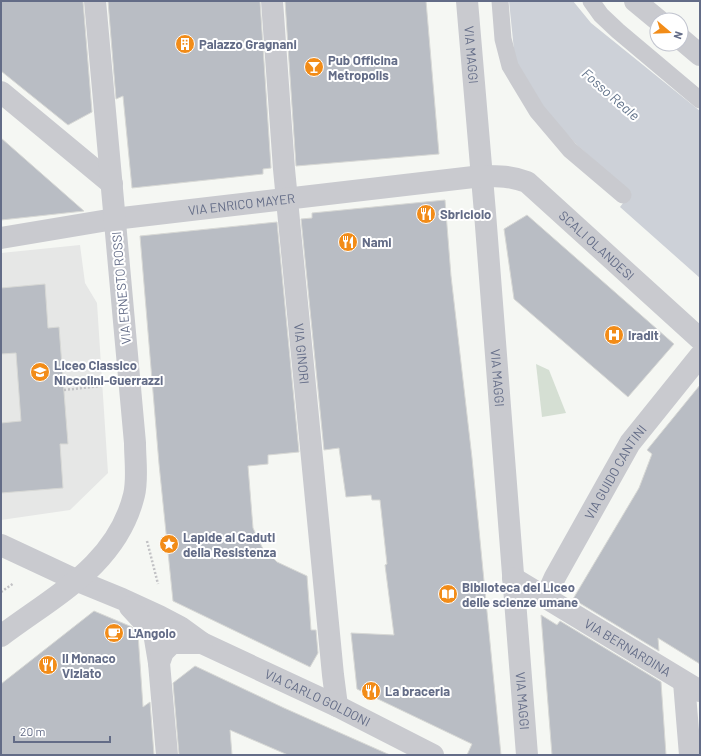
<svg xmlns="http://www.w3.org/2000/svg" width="701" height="756" viewBox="0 0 701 756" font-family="Barlow,sans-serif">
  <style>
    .built { fill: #e6e7e6 }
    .green { fill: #d5dfd3 }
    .water { fill: #cdd1d8 }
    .building { fill: #b9bdc4; stroke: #d7d8d5 }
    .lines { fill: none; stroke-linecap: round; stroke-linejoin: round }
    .path { stroke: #c2c2c5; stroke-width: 2.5; stroke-dasharray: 2 2; stroke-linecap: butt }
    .lane { stroke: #c9cacf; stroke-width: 17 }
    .street { stroke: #c9cacf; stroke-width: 22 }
    .labels { text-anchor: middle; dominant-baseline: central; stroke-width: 4; stroke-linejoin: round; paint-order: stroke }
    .poi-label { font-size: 13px; font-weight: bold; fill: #636c87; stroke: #fff; text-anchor: start }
    .street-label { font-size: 13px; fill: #636c87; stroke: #fff }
    .water-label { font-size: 14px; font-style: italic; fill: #63748b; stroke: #fff }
  </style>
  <rect width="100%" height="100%" fill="#f5f7f3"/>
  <path class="built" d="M80,245l5,38 12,20 11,170 -38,37 -69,10v-267z"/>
  <path class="green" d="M536,364l13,6 17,43 -24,4z"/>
  <path class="water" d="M509,1h64l18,22 109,88v167l-80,-71 11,-14 -54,-48 -35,-38 -27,-47z"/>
  <path class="building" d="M1,1h82l9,111 -24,13 -67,-54z
    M108,1h152l11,167 -8,1v5l-131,14 -9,-92 -7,3z
    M285,1h141l13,153 -143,12z
    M1,138l83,73 -83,9z
    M445,200l6,76 21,182 29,297h-34l5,-11 -115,-55 -6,-56 43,2 -9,-70 2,-1 -7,-64h-8l-1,-5 -25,2 -7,-49 -15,2 -23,-231 11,-1v-5z
    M527,215l147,129 -46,53 -114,-98 -10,-70z
    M277,222l22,230 -31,3v9l-20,2 5,62 9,19 15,15 30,14 4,54h5l2,23 -8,14 -137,-66 -14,-137 -19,-228z
    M45,284l3,44 11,-1 9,117h-8l3,44 -62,5v-70l20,-2 -5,-68 -15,1v-66z
    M700,385v279l-42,-26 1,13 -86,-52 66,-111 13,-34 -5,-4z
    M94,611l38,16 6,7 5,73 7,-5 4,53h-153v-71z
    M541,615l16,10 3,-4 101,61 5,73h-114z
    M195,666l89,42 106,47h-102l-58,-25 2,25h-53l-6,-72z"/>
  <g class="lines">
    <path class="path" d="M64,390l37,-4
      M147,541l11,43
      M1,592l13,-9"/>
    <path class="lane" d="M500,1l3,38 7,27 27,45 33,39 53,45
      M591,1l10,14 17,16 82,69"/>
    <g class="street">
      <path id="s1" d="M272,1l12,168 49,506 4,31"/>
      <path id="s2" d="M467,1l18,212 42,542"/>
      <path d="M635,1l23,19"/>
      <path d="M681,39l19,16"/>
      <path d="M1,92l111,92"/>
      <path id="s3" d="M1,238l113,-19 368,-43c17,0 29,0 45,6l173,157"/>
      <path id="s4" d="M1,545l77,36 44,18 37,17 21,11 22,16 135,63 96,49"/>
      <path id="s5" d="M513,578l187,113"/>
      <path id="s6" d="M546,597l9,-20 75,-134 70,-87"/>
      <path d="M130,607l24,26 5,30"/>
      <path d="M1,636c53,-40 116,-71 133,-141 4,-16 1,-35 1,-52l-40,-442"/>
      <path d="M684,682l6,73"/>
      <path d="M167,755l-8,-92 4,-11 9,-9h30"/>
    </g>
  </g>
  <defs>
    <g id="building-disc" transform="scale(1)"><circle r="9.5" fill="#f28c18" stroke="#fff"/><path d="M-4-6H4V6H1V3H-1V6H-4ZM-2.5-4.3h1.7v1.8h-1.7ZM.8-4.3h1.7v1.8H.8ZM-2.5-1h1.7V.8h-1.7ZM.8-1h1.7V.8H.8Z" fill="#fff"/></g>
    <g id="bar-disc" transform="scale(1)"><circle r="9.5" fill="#f28c18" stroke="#fff"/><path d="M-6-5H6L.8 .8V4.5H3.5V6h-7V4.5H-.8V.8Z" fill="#fff"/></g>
    <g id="restaurant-disc" transform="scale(1)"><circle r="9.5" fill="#f28c18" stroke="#fff"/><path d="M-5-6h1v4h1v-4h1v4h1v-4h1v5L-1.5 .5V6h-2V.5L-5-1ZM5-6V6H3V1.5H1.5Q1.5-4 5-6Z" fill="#fff"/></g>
    <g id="hospital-disc" transform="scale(1)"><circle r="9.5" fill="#f28c18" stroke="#fff"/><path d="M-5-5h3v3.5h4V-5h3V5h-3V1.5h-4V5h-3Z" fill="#fff"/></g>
    <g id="school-disc" transform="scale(1)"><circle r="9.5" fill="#f28c18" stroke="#fff"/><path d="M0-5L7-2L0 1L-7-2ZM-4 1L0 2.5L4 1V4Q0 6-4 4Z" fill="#fff"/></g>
    <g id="sight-disc" transform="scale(1)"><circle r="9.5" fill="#f28c18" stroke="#fff"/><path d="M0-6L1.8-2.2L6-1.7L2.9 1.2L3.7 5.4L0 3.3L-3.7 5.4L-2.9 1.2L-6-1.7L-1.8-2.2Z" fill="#fff"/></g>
    <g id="library-disc" transform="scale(1)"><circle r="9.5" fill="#f28c18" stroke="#fff"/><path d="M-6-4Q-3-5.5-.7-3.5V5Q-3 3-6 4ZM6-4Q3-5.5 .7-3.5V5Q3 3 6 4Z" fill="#fff"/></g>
    <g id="cafe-disc" transform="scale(1)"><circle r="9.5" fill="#f28c18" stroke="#fff"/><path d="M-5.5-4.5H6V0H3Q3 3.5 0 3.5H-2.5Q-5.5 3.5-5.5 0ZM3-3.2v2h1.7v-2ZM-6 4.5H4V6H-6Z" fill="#fff"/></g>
  </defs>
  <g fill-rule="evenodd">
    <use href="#building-disc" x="185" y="44"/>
    <use href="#bar-disc" x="314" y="67"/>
    <use href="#restaurant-disc" x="426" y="214"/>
    <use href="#restaurant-disc" x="348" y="242"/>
    <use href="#hospital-disc" x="614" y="335"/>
    <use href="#school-disc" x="40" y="372"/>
    <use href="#sight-disc" x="169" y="544"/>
    <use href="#library-disc" x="448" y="594"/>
    <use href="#cafe-disc" x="114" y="633"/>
    <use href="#restaurant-disc" x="48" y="665"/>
    <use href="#restaurant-disc" x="371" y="691"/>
  </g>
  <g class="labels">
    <g class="poi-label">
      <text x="199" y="44">Palazzo Gragnani</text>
      <text x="328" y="60">Pub Officina<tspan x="328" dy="15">Metropolis</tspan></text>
      <text x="440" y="214">Sbriciolo</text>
      <text x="362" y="242">Nami</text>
      <text x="628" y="335">Iradit</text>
      <text x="54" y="365">Liceo Classico<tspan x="54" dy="15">Niccolini-Guerrazzi</tspan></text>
      <text x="183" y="537">Lapide ai Caduti<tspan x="183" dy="15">della Resistenza</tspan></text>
      <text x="462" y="587">Biblioteca del Liceo<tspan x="462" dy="15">delle scienze umane</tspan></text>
      <text x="128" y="633">L'Angolo</text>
      <text x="62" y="658">Il Monaco<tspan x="62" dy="15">Viziato</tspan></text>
      <text x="385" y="691">La braceria</text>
    </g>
    <g class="street-label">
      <text stroke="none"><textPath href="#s2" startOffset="54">VIA MAGGI</textPath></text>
      <text stroke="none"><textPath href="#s3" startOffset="243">VIA ENRICO MAYER</textPath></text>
      <text stroke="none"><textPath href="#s3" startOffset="625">SCALI OLANDESI</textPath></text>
      <text transform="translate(121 288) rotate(-95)">VIA ERNESTO ROSSI</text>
      <text stroke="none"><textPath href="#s1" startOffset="354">VIA GINORI</textPath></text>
      <text stroke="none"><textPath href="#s2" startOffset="378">VIA MAGGI</textPath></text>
      <text stroke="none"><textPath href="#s6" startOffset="143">VIA GUIDO CANTINI</textPath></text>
      <text stroke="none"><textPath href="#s5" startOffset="134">VIA BERNARDINA</textPath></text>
      <text stroke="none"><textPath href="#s4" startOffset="352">VIA CARLO GOLDONI</textPath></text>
      <text stroke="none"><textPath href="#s2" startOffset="702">VIA MAGGI</textPath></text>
    </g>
    <g class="water-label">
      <text transform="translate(611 94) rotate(41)">Fosso Reale</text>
    </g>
  </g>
  <rect width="701" height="756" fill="none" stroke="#636c87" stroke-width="4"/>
  <g transform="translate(669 32) rotate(109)"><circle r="19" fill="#ffffff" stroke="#c1c4cf"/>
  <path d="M0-3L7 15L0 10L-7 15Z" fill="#f28c18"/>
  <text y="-6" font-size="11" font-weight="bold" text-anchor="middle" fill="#636c87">N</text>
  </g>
  <path d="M14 736v6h96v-6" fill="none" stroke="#636c87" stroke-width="2"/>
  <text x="20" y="736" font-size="12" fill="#636c87" stroke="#ffffff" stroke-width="3" paint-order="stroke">20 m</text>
</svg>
